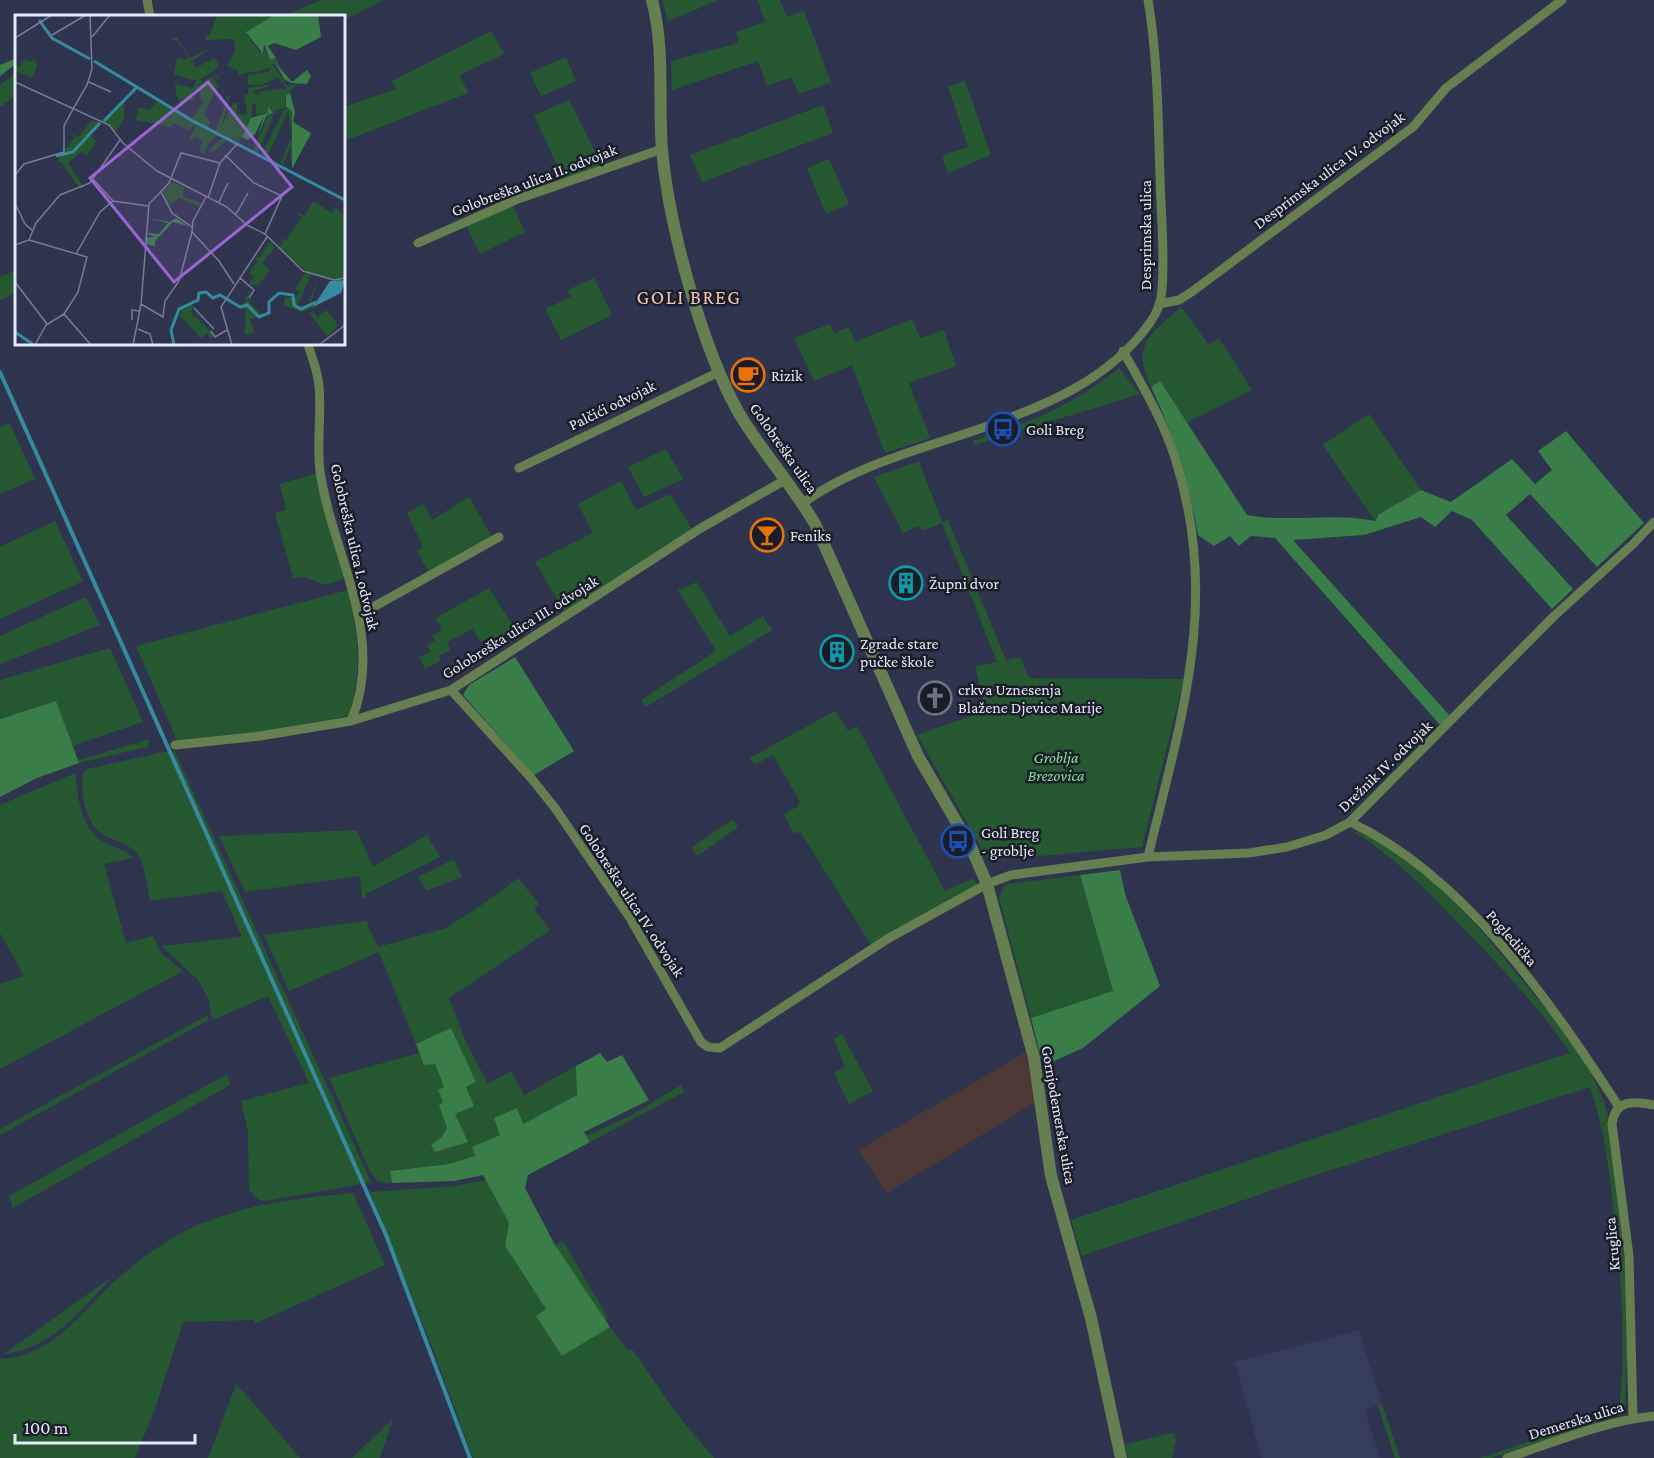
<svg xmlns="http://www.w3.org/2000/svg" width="1654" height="1458" viewBox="0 0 1654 1458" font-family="'Crimson Pro',serif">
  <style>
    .commercial { fill: #4c3835 }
    .built { fill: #353d5d }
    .green { fill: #255831 }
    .forest { fill: #397d48 }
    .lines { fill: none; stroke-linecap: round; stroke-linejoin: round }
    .stream { stroke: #368a9f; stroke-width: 4 }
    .minor { stroke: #667f50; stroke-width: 9 }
    .tertiary { stroke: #667f50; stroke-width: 12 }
    .labels { text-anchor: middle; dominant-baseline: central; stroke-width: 5; stroke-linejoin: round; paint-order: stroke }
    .street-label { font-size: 16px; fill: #e5e9fa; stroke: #1a1d28 }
    .poi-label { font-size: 16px; fill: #e5e9fa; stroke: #1a1d28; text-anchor: start }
    .park-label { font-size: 16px; font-style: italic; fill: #85e196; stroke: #1a1d28 }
    .quarter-label { font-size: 20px; letter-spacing: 1.5px; fill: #f5c4b6; stroke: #1a1d28 }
    .inset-river { fill: none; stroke: #368a9f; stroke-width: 3 }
    .inset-road { fill: none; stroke: #777c93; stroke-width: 1.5 }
    .view { fill: #9b65d1; fill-opacity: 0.15; stroke: #9b65d1; stroke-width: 3 }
    .inset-edge { fill: none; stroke: #e5e9fa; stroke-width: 3 }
  </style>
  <rect width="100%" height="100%" fill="#2e344e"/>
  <path class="commercial" d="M1026,1052l10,50 -149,91 -29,-43z"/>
  <path class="built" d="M1359,1330l23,74 -17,6 15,48h-119l-26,-96z"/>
  <path class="green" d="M322,0h62l-40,20v-4h-62z
    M662,0h57l-51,21z
    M758,0h22l7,17 17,-6 27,71 -32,12 -8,-17 -24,9 -9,-25 -86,29 -1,-29 68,-18 -3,-11 29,-10z
    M491,31l13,23 -44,21 8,18 -124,48v-34l52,-18 -4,-8z
    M566,57l10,24 -35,15 -11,-23z
    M16,73v22l-16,12v-22z
    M965,81l26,74 -43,18 -6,-17 26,-9 -20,-61z
    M569,100l33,66 -38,14 -30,-65z
    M823,105l10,28 -131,49 -12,-27z
    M829,159l20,45 -23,10 -19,-46z
    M513,206l12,26 -45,22 -14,-29z
    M16,270v23l-16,7v-23z
    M594,278l18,37 -51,25 -16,-31 26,-12 -3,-7z
    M1181,307l28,38 10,-7 33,52 -66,33 -26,-41 -9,5c-20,-42 -1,-53 30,-80z
    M912,319l8,19 24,-8 12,36 -47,17 21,55 -45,15 -33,-88 -38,16 -20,-43 36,-14 4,9 15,-6 6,15z
    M1119,368l21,26 -166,51 -1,-4c60,-21 95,-32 146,-73z
    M1369,414l52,76 -42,24 -4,7 -52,-76z
    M10,423l25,56 -35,15v-67z
    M666,449l17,30 -39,18 -16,-30z
    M919,461l23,61 6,-2 58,140 14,-3 9,21 155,1 -42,168 -149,13 -6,-2 -70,-123 69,-24 -11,-44 22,-5 -55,-139 -20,8 -4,-5 -15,7 -29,-56z
    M317,473l28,105 -20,7 -20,-8 -12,1 -18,-65 11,-3 -6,-26z
    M621,481l15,29 34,-16 23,36 -128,82 -30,-50 58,-29 -15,-29z
    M469,497l23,40 -63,36 -12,-22 6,-4 -16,-34 17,-9 8,16z
    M55,521l28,60 -83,38v-72z
    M697,582l33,54 33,-20 9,14 -126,77 -5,-7 75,-49 -38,-61z
    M489,588l28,44 -30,19 -15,-22 -24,13 2,8 -11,6 2,5 -16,8 -6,-12 12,-5 -4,-7 8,-4 -3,-5 10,-6 -6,-12z
    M348,590c11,46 14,80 1,126l-91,16 -81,8 -41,-94z
    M86,597l14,28 -100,39v-28z
    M110,648l33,74 -71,24 -16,-45 -56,18v-39z
    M835,711l13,20 9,-5 88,165 28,-13 4,7 -106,60 -71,-114 -6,3 -10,-19 14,-9 1,-6 -26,-45 -19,10 -4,-7z
    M150,739l-3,8 -68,16 -1,-3z
    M174,750l197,432 -104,19 -8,-1 -10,-10 -1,-57 -7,-32 68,-18 -41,-87 -56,24 -3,-20 -11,-20 -36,-34 80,-9 -20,-46 -72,10c-3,-15 -4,-34 -12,-46 -8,-11 -20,-13 -32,-19 -20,-9 -26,-43 -23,-63l4,-4z
    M75,773c3,24 5,56 29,69 11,5 21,8 30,16l-30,6 22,79 27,-7 8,17 22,18 -183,98v-85l24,-8 -24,-43v-128z
    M733,819l5,8 -41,29 -5,-9z
    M357,830l16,37 54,-32 13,22 -74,37v4l-4,-1 -2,-21 -115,16 -26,-56z
    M1350,830c25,6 48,21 68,37 37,30 69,70 99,107 34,41 74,85 90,137l22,191 -4,111 -133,45h-12l139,-47c7,-64 3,-125 -4,-188 -5,-46 -10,-92 -25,-136l-280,90 -228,79 -11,-36 499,-167c-30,-45 -69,-86 -106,-124 -35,-36 -70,-74 -114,-99z
    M454,859l8,18 -36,14 -8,-14z
    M1080,875l33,117 -82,26 -32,-120 4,-11 5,-3z
    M518,878l21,26 -5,5 16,21 -101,68 18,46 21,40 23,-13 13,24 52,-29 1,29 -54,29 -28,-6 5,17 -27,12 2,9 -26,8 -59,7 2,12 -14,-1 -9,-13 -40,-91 90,-25 5,12 11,-2 9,25 -6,2 5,12 -4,3 8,23 -5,9 -10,8 3,7 31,-65 9,-6 -24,-52 -35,15 -37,-92 -90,39 -25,-56 102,-14 12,26 66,-18 32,-20z
    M208,1015v5l-208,115v-6z
    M842,1034l31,57 -24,13 -15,-31 11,-6 -11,-28z
    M227,1074l3,11 -217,123 -4,-12z
    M681,1085l3,7 -94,50 -4,-6 44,-20z
    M486,1180l23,43 -4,23 41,63 -9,6 25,40 48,-28 18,24 4,-2 47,68 35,41h-241l-39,-106 -64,-160 85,-6z
    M353,1193l32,72 -131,59 1,-4 -72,2 -27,84 -21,52h-135v-99c50,-1 80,-45 114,-77 16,-15 36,-30 54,-41 55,-35 122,-42 185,-48z
    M563,1241l45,77 -3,2 -50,-75z
    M113,1276c-30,32 -62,74 -109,78z
    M236,1385l6,5 58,68h-92z
    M1382,1404l18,54h-5l-17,-52z
    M393,1419l-13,39h-28z
    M1173,1433l3,7 -4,18h-44l-3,-14z"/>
  <path class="forest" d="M16,58v6l-16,12v-11z
    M1160,381l87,134c43,8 86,-3 128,6l4,-7 42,-24 30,12 61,-43 23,25 17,-14 -14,-19 28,-20 78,92 -47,44 -67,-73 -24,21 67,74 -21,20 -80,-89 -20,-9 -17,16 -14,-10 -57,18 -71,5 157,176 -9,10 -166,-188 -24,-2 -12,10 -9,-10 -16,10 -16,-11c-9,-52 -24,-100 -47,-148z
    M515,657l59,94 -40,24 -71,-80 6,-10z
    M56,701l23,62 -42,15 -37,19v-78z
    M1120,870l5,24 35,92 -77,62 -40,18 -12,-48 82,-27 -33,-116z
    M451,1028l25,54 -10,5 8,19 -19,8 13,28 -33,10 -4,-7 11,-8 5,-9 -8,-23 4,-3 -5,-12 6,-3 -9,-23 -11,1 -8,-21z
    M600,1053l7,9 15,-7 27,45 -65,32 6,10 -62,33 -3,13 30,57 55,82 -48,29 -26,-40 10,-7 -41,-63 4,-23 -26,-48 -29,6 -62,2 -2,-12 59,-7 26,-8 -3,-9 28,-12 -6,-17 23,-10 6,16 54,-29 -1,-29z"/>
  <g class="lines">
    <path class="stream" d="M0,372l386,863 84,223"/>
    <path class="minor" d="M147,0l3,16
      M418,243l100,-44 144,-50
      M1159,304l20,-4 14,-9 220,-164 33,-39 116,-88
      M308,344c3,11 8,23 10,35 5,26 -2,62 2,92 12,83 67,165 31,250
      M1123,351c19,34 40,69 52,107 46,142 6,260 -27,399
      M519,468l200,-96
      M803,503c52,-38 119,-54 179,-75 63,-22 127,-48 167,-104 7,-9 12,-22 13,-34 3,-37 -1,-76 -2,-113 -2,-59 -2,-118 -12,-177
      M359,615l140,-78
      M451,690l80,88 24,30 75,110 71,124 7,5 12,1 169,-110 98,-54 24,-9 137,-18 101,-4 38,-6 39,-12 24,-13 202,-204 81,-74 21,-22
      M175,745l85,-9 91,-15 100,-31 250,-162 84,-48
      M1350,822c115,54 201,181 269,285
      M1633,1418l-4,-162 -17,-132c3,-25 22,-23 42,-19
      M1507,1458c48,-16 97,-37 147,-42"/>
    <path class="tertiary" d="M652,0c13,49 6,99 10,150 7,76 40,199 78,265 23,38 53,71 75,109l103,232 53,91 16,37 47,174 17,118 40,142 30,140"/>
  </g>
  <defs>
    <g id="cafe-ring" transform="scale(1.725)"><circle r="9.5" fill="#1a1d28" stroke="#e8710a" stroke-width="1.5"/><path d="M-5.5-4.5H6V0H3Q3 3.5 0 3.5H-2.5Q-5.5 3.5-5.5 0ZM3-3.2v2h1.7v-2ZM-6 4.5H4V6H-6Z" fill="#e8710a"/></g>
    <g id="bus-ring" transform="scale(1.725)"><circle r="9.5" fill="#1a1d28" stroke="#1a4fb4" stroke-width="1.5"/><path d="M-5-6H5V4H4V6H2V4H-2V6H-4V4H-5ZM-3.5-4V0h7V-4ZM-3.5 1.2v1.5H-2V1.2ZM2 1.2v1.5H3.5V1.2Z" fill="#1a4fb4"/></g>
    <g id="bar-ring" transform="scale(1.725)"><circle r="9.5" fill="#1a1d28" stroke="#e8710a" stroke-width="1.5"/><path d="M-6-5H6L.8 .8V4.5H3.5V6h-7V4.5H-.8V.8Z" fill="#e8710a"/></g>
    <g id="building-ring" transform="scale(1.725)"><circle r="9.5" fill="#1a1d28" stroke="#0f9aa8" stroke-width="1.5"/><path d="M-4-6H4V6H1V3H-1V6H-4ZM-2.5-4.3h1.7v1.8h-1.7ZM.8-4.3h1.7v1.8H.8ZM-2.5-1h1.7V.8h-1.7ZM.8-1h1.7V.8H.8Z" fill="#0f9aa8"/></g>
    <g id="church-ring" transform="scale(1.725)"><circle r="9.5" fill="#1a1d28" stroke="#6b7280" stroke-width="1.5"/><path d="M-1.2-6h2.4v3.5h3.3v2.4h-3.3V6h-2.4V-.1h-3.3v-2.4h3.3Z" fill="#6b7280"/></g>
  </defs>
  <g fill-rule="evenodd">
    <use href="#cafe-ring" x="748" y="375"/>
    <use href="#bus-ring" x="1003" y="429"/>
    <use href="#bar-ring" x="767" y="535"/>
    <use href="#building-ring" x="906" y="583"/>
    <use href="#building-ring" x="837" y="652"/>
    <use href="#church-ring" x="935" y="698"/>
    <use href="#bus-ring" x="958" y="841"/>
  </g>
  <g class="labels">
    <g class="street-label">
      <text transform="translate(1329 170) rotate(-37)">Desprimska ulica IV. odvojak</text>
      <text transform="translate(534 180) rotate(-21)">Golobreška ulica II. odvojak</text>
      <text transform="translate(1145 235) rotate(-90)">Desprimska ulica</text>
      <text transform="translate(612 405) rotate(-26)">Palčići odvojak</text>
      <text transform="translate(784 448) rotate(55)">Golobreška ulica</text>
      <text transform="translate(355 547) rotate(77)">Golobreška ulica I. odvojak</text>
      <text transform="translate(520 627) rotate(-32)">Golobreška ulica III. odvojak</text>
      <text transform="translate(1385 766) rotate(-44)">Drežnik IV. odvojak</text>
      <text transform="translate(632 900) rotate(57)">Golobreška ulica IV. odvojak</text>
      <text transform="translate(1512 938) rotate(49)">Pogledička</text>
      <text transform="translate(1059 1115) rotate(80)">Gornjodemerska ulica</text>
      <text transform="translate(1612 1244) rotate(-95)">Kruglica</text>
      <text transform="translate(1576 1420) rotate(-17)">Demerska ulica</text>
    </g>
    <g class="poi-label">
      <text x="771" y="375">Rizik</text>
      <text x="1026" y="429">Goli Breg</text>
      <text x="790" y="535">Feniks</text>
      <text x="929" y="583">Župni dvor</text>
      <text x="860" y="643">Zgrade stare<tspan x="860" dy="18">pučke škole</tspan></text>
      <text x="958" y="689">crkva Uznesenja<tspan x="958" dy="18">Blažene Djevice Marije</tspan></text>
      <text x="981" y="832">Goli Breg<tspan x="981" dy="18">- groblje</tspan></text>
    </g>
    <g class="park-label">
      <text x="1056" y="757">Groblja<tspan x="1056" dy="18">Brezovica</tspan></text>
    </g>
    <g class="quarter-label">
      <text x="689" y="297">GOLI BREG</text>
    </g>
  </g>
  <g transform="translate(15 15)">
    <rect width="330" height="330" fill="#2e344e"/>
    <path d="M202,0h57l-28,18 13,19 5,2 -1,-7 7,13 6,-2 4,7 -8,-1 16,23 10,-5 -12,13 -1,12 -12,5 -3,-5 -2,6 -12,2v-11l-4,1v13l-13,24 -11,-3 -15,13 -5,-1 15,-14 -3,-2 -10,6 -6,13 -5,-2 3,-11 -7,-4 -7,5 8,-18 -7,6 -16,-7 -1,4 -36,-7 3,-13 10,3 9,-8 -21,-13 -13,13v16l-8,14 -15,-11 35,-34 61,37 -5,-5 11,-16 -5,-14 -6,2 3,10 -12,-2 -1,9 -6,-14 -1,-10 18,4 3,-8 -22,-5 3,-17 9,2 2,-3 -10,-16 -8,-1 7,-3 13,21 19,-9 -17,12 4,7 18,-10 5,7 -7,7 6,5 4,-6 -4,9 -6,-8 -12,7 2,3 9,-5 7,8 -14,30 7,7 -3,5 7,4 14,-36h11h-10l-9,33 12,-25h4v11l10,1 -3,-20h4v-7l27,-4 -23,8 6,4 2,-5 27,-2 -9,-12 -17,8h-13v-10l21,-3 1,-4 -32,7v-5l-11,-4 8,-15 -1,-12 -28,1 -1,-4 5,-1zM19,43l3,8 -5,12 -17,-7v-7l5,3 5,-8 6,3zM270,93l7,3 2,27 -3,29v-22l-8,20 -3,-2 12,-26 -4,-26 -21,46 -5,-3zM259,99l-16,39 -5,-3 15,-34zM76,106l11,2 -13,10 7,9 -9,13 13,14 -18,-18 -14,12 16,24 -4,2 -18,-26 -5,-2 18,-24 -9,-5 13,5zM157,167l12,5 -1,10 19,6 -2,4 -21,-9 -11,9 -6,-15zM298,186l19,12 4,-5 9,8v61l-11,2 -26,-7 -29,-23 4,-6 -2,-5 4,3 17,-23 -7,-6 10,4zM255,227l5,5 -13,16 8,7 -11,14 -10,1 5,-8 -5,-4 9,-12 -4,-4 5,1zM291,258l5,2 -14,31 11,-1 10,-28 -7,26 7,-3 -5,6h4l-15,6 -18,-6 1,-9h11l3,-5 -4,-3zM235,272l-2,14 14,14 -12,4 4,13 -9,3 1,-26h-4zM184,285l-3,3h-5l3,4 -4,5 21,20 3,4 -5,3v-6l-8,5 -21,-22 1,-8 10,-6zM311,295l12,15 -11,12 -17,-24 3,-2 4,6z" fill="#255831"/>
    <path d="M259,0h44l3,22 -25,13 -22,-7 -6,3 8,12 -6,2 -6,-16 -1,10 -17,-22zM259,46l18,21 15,-12 4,6 -4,8 -16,-1 -7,-4zM275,78l5,19 -2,10 18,11 -19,36v-58l-6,-4v-12zM253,91l5,7 13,-3 -19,5 -9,20 6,-19 -9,18 -7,6 -6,-3 9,-19 17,-5zM132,203l23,4 6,-4 12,8 -15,-4 -18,19v5l-10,-2v-6l10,-1 -9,-4 13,1 9,-11z" fill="#397d48"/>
    <path d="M330,265l-4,13 -28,14 17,-26z" fill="#368a9f"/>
    <path class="inset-river" d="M24,5l13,18 38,21M79,46l99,60 152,79M89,106l32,-33M41,141l17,-4 27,-29M0,317l19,13M159,330l-3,-15 8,-21 19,-9 1,-7 7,-1 7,6 7,-3 20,12 7,-2 12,12 10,-4v-11l10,-9 14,2 1,10 7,4 15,-7"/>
    <path class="inset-road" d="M37,20l34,-20M77,22l18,-22M0,23l37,-23M0,67l94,43 14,18 34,28 70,36 20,18 18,9 38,37 31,9 11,-2M74,67l22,10M58,94l14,-24 5,-16 -2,-54M210,140l29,28 28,13 -17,38M0,160l9,-11 40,-12v-26l9,-17M146,177l11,21 20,14M191,182l-13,24 -1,11 27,29 15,23M193,183l12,-35 17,-19M98,186l35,5M204,187l9,-19M0,188l10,21 7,6M221,199l12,-21M14,225l58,17 -9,35 -14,22M0,230l14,-5 7,-17 24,-28 30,-12 30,-43M61,239l24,-42 13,-11 -19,-21M224,262l15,13 -5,8M0,267l32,42M126,290l8,-101 20,-21 12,-30 39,10M179,293l20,21M49,299l27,31M117,305v-10l8,1M123,314l12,5 3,11M196,316l4,6 12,-7M20,330l11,-20 18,-11M118,330l8,-41 22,13 2,-16 14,-20 13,-49M217,330l-11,-38 46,-70M304,330l26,-20"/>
    <path class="view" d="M193,67l84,105 -118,95 -84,-104z"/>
    <rect width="330" height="330" class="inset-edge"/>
  </g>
  <path d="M15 1434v9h180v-9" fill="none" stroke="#e5e9fa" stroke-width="3"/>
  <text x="24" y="1434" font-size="18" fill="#e5e9fa" stroke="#1a1d28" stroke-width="4.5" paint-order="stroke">100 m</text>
</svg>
